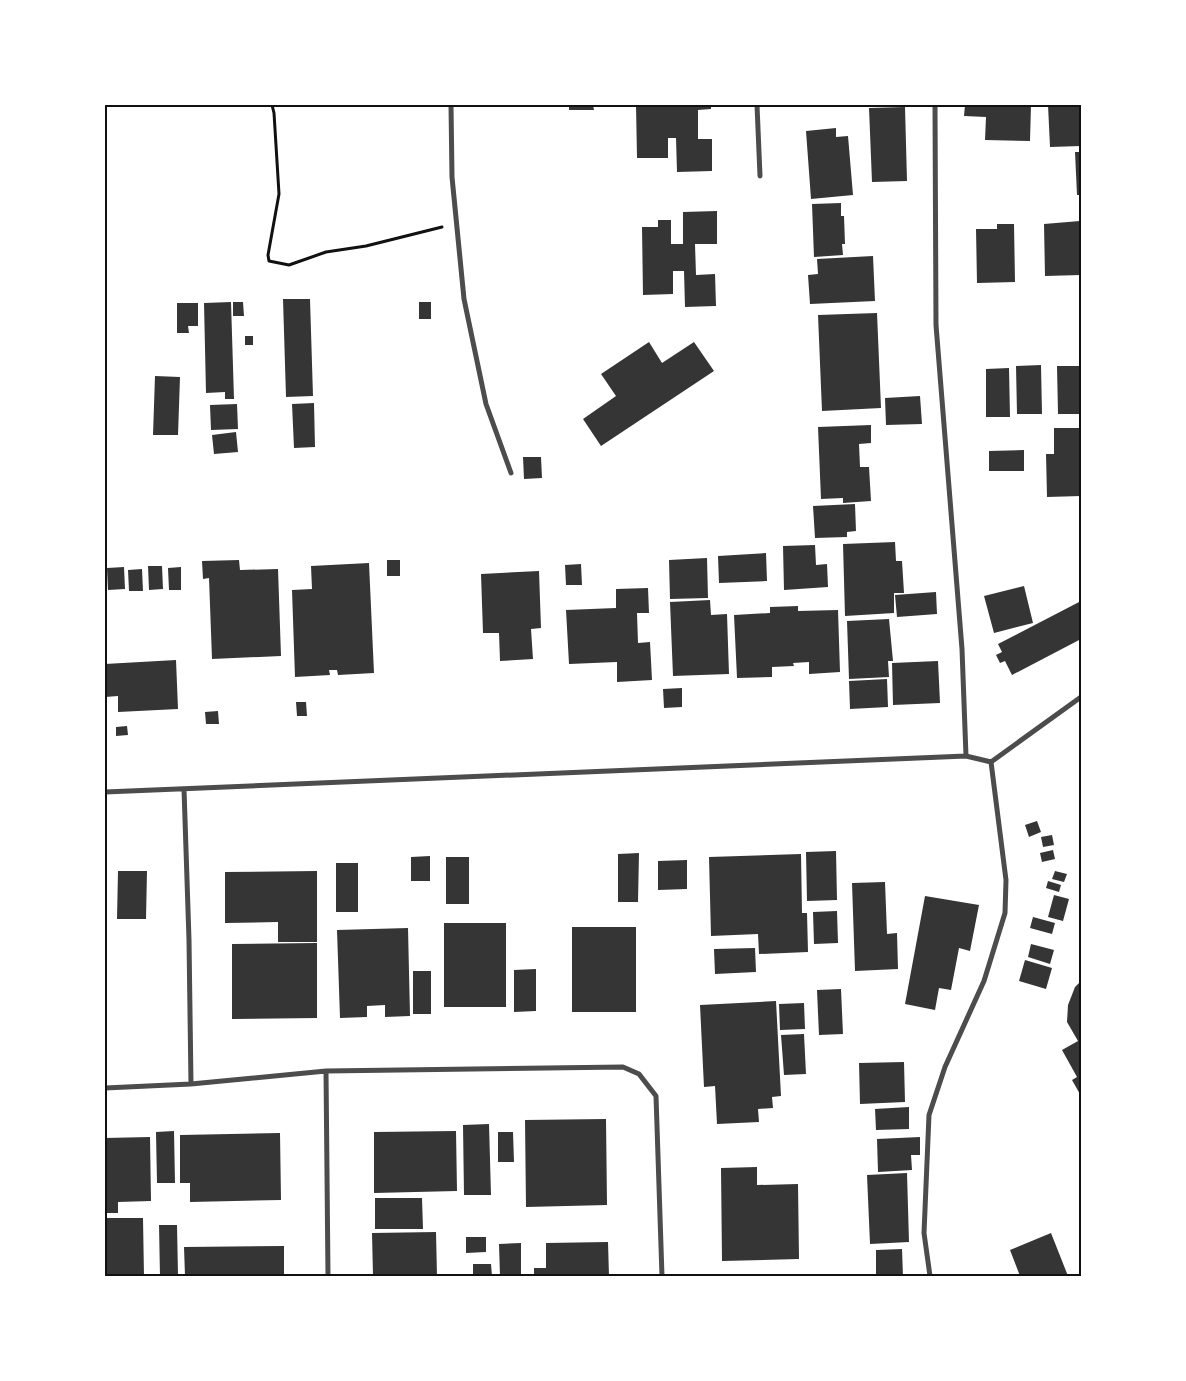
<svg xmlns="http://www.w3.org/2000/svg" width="1186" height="1381" viewBox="0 0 1186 1381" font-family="Cabin,sans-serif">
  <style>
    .building { fill: #353535 }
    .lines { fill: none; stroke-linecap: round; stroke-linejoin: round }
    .path { stroke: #111; stroke-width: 3 }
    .minor { stroke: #4c4c4c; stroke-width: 5 }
    .neatline { fill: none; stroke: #111; stroke-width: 2 }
  </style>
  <rect width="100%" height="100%" fill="#fff"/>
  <path class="building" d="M569,105h24l1,5h-25z
    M636,105h32v1l43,-1v4l-13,1v29h14v32l-35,1 -1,-34h-8v20h-31z
    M965,105h66l-1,36 -45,-1 1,-23 -22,-1z
    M1048,105h33v41l-31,1z
    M905,107l2,74 -35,1 -3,-74z
    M836,128v9l12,-1 5,59 -42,4 -5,-68z
    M1075,152h6v43h-4z
    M841,203v13h3l1,28h-3l1,11 -29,2 -2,-53z
    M717,211v33h-22l1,31 19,-1 1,32 -31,1 -1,-36h-11v23l-30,1 -1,-68h16v-7h13v24h12v-32z
    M1080,221l1,54 -36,1 -1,-52z
    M997,224h17l1,58 -38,1 -1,-54h21z
    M873,256l2,45 -65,3 -2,-29 10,-1 -1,-15z
    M283,299h27l3,97 -27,1z
    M231,302l3,97h-9v-7l-19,1 -2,-90z
    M233,302h10l1,14h-11z
    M419,302h12v17h-12z
    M177,303h21v23h-10l1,7h-12z
    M877,313l4,95 -59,3 -4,-96z
    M245,336h8v9h-8z
    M649,342l13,21 32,-21 20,29 -113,75 -18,-27 33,-23 -15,-22z
    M1041,365l1,49h-25l-1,-48z
    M1057,366h24v48h-23z
    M1009,368l1,49h-24v-48z
    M155,376l25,1 -2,58h-25z
    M920,396l2,28 -36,1 -1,-27z
    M314,403l1,44 -21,1 -2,-44z
    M237,404l1,25 -27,1 -1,-25z
    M871,425v18l-12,1 1,23h9l2,34 -28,2v-5l-22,1 -3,-72z
    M1054,428h27v68l-34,1 -1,-43h8z
    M236,432l2,20 -24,2 -2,-19z
    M1024,450v21h-35v-20z
    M523,457h18l1,21 -18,1z
    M855,504l1,27 -9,1v5l-32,1 -2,-32z
    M895,542l1,19h6l2,32h-10v20l-49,3 -2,-72z
    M815,545l1,20 11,-1 1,23 -44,3 -1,-44z
    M766,553l1,28 -48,2 -1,-27z
    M707,558l1,40 -38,1 -1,-39z
    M239,560l1,10 38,-1 3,87 -69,3 -3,-81 -6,1 -1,-18z
    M387,560h13v16h-13z
    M369,563l5,110 -36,2 -1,-5h-8l1,5 -35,2 -3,-87 20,-1 -1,-23z
    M581,564l1,21h-16l-1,-20z
    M148,566h14l1,23 -14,1z
    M124,567l1,22 -17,1 -1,-22z
    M181,567v23h-12l-1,-22z
    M142,569l1,22h-14l-1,-21z
    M539,571l2,57 -10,1 2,30 -33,2 -1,-28h-16l-2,-59z
    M1024,586l9,37 -39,10 -10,-37z
    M648,588l1,25h-12l1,30 12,-1 2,38 -35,2v-20l-48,2 -3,-54 50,-2v-19z
    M936,592l1,22 -40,3 -2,-22z
    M710,600l1,15 16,-1 2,60 -56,2 -3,-74z
    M1081,601v38l-69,36 -7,-14 -5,2 -4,-8 6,-3 -4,-8z
    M798,606v5l40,-1 2,62 -31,2v-12l-16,1 1,3 -22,1v10l-35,1 -3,-63 36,-2v-6z
    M889,619l4,42h-5l1,16 -40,2 -2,-58z
    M176,660l2,49 -60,3v-16l-13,1v-33z
    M938,661l2,42 -47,2 -1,-42z
    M887,679l1,28 -38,2 -1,-28z
    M682,688v19l-18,1 -1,-19z
    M296,702h10l1,14h-10z
    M218,711l1,13h-13l-1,-12z
    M127,726l1,9 -12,1v-9z
    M1037,821l4,11 -12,5 -4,-12z
    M1052,835l2,10 -11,2 -2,-10z
    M1053,850l2,9 -13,3 -2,-9z
    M836,851l1,49 -30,1 -1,-49z
    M639,853l-1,49h-20v-48z
    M801,854l1,59h5l1,39 -49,2 -1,-20 -47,2 -2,-79z
    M430,856v25h-19v-24z
    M446,857h23v47h-23z
    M687,860v29l-29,1v-29z
    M336,863h22v49h-22z
    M118,871h29l-1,48h-29z
    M317,871v71h-39v-20l-53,1v-51z
    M1055,871l12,3 -3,8 -12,-3z
    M1048,881l13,4 -2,7 -13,-4z
    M885,882l2,52 10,-1 1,36 -43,2 -3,-88z
    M1054,895l15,4 -6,22 -15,-4z
    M925,896l54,9 -9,46 -11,-3 -8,42 -12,-2 -4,22 -30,-6z
    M837,911l1,32 -24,1 -1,-32z
    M1033,917l22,6 -3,11 -22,-6z
    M444,923h62v84h-62z
    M572,927h64v85h-64z
    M408,928l2,88 -25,1v-12l-18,1v11l-27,1 -3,-88z
    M317,943v75l-85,1v-75z
    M1031,944l23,6 -4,14 -22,-7z
    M755,948l1,24 -41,2 -1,-25z
    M1025,960l27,8 -6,21 -27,-8z
    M536,969v42l-22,1v-42z
    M413,971h18v43h-18z
    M1081,981v115l-9,-16 5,-3 -15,-27 16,-9 -11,-19 1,-17 7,-18z
    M841,989l2,45 -24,1 -2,-45z
    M776,1001l5,95 -9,1 1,11 -15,1 1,13 -42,2 -2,-38 -11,1 -4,-82z
    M804,1003l1,26 -25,1 -1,-26z
    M804,1034l2,40 -22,1 -3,-40z
    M904,1062l1,40 -45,2 -1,-41z
    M909,1107v22l-33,1 -1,-21z
    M606,1119l1,86 -81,2 -1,-87z
    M489,1124l2,71h-27l-1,-70z
    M174,1131l1,52h-18l-1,-51z
    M456,1131l1,60 -83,2v-61z
    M498,1132h15l1,30h-16z
    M280,1133l1,67 -91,2v-19h-10v-48z
    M150,1137l1,64 -33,1v11h-13v-75z
    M920,1137v18h-9l1,15 -34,2 -1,-33z
    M757,1167v18l41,-1 1,75 -77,2 -1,-93z
    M907,1173l2,69 -39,2 -3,-69z
    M375,1198h47l1,31h-48z
    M105,1218h38l1,58h-39z
    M159,1225h18l1,50 -18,1z
    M436,1232l1,44h-64l-1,-43z
    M1051,1233l17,43h-48l-10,-26z
    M466,1237h20v15l-20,1z
    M608,1242l1,34h-75v-8h12v-25z
    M521,1243v33h-21l-1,-32z
    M284,1246v30h-99l-1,-29z
    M902,1249l1,27h-27v-26z
    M473,1264h18l1,12h-19z"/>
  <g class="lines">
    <path class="path" d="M272,105l2,8 5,81 -11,61 1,6 20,4 37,-13 40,-6 76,-19"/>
    <path class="minor" d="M451,105l1,72 12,122 22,105 25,69
      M757,105l3,71
      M935,105l1,220 26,324 4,107
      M184,789l5,151 2,144
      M105,792l861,-36 25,6 90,-65
      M326,1071l2,205
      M105,1088l86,-4 135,-13 297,-4 16,7 17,22 6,180
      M930,1276l-6,-43 5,-118 16,-48 39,-86 21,-68 1,-33 -15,-118"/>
  </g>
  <rect width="1186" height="1381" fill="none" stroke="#ffffff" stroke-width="212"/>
  <rect x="106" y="106" width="974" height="1169" class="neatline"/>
</svg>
